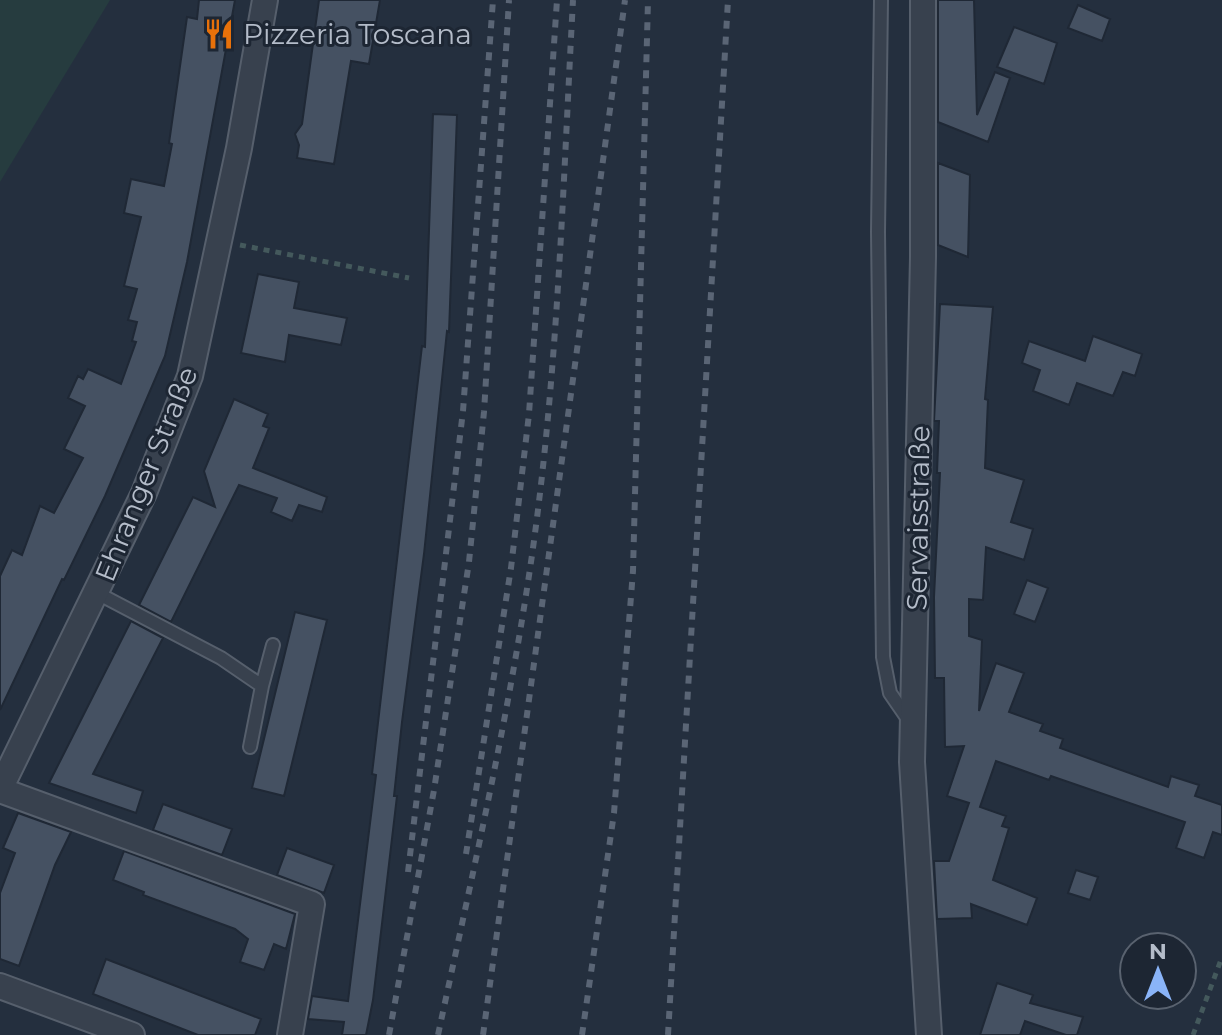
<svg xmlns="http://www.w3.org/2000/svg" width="1222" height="1035" viewBox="0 0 1222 1035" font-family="Montserrat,sans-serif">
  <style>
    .green { fill: #263c3f }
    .building { fill: #455162; stroke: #1f2835; stroke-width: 2 }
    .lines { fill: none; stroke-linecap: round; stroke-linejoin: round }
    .service-casing { stroke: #565f6c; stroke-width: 16 }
    .minor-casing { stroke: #565f6c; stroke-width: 28 }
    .path { stroke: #44595c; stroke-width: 5; stroke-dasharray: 6 6; stroke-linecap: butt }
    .service { stroke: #38414e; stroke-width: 12 }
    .minor { stroke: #38414e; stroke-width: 24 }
    .rail { stroke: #5a6575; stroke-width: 6; stroke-dasharray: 8 8; stroke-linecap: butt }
    .labels { text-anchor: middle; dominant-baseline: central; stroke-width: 6; stroke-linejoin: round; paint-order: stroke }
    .poi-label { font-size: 28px; fill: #b4bcc9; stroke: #1d2633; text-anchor: start }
    .street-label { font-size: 28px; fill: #b4bcc9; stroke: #1d2633 }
  </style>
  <rect width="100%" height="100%" fill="#242f3e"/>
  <path class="green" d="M0,0h110l-110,182z"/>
  <path class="building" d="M199,0h36l-48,262 -22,94 -60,140 -41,84 -2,-1 -62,131v-134l12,-26 10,5 18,-49 14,7 29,-55 -19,-9 21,-43 -17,-8 10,-22 5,3 5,-10 33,15 15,-42 -4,-1 5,-19 -9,-2 9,-31 -13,-3 17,-69 -17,-4 7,-34 33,7 8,-42 -3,-1 18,-126 10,2z
    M319,0h61l-11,64 -18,-3 -17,103 -37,-6 2,-13 -4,-11 7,-10z
    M938,0h36l3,115 18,-43 15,6 -22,64 -50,-20z
    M1078,5l32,14 -8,22 -34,-13z
    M1014,27l43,16 -13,41 -47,-17z
    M433,114l24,1 -8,217 -2,-1 -23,223 -22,168 -8,74h3l-24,204 -7,35h-24l2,-13 -36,-3 4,-23 36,5 28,-226 -4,-1 50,-428 3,1z
    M938,163l32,12 -2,82 -30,-12z
    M258,274l41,8 -5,26 53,10 -6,27 -52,-10 -4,27 -44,-9z
    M940,304l53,3 -8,92 3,1 -3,68 39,12 -13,42 22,7 -9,31 -38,-13 -3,53 -14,-1v37l13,4 -3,71 17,-48 28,10 -15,39 34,12 -3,7 23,8 -3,9 108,39 3,-11 28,9 -4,11 27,9v30l-9,-3 -9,26 -28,-10 9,-26 -134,-46 -2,4 -53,-19 -16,46 26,9 -4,10 7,2 -16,52 44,18 -10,27 -56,-21 1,14 -35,1 -3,-58h15l20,-58 -22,-7 17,-50 -19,1 -1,-69h-9l-1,-81 6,-124h-3l2,-52h-5z
    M1093,336l49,18 -7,22 -12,-4 -10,24 -36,-13 -8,22 -36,-14 7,-21 -18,-7 7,-22 56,20z
    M234,399l34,15 -5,12 6,2 -16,40 74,29 -5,15 -23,-7 -7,16 -21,-9 6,-14 -38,-13 -68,137 -32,-17 54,-108 22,10 -11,-36z
    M1027,580l21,8 -13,34 -21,-8z
    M295,612l32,8 -43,176 -32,-8z
    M131,621l32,17 -70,136 50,17 -7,22 -87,-30z
    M163,804l69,25 -10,26 -69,-25z
    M18,813l53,19 -16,33 -36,101 -19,-7v-66l15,-40 -12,-5z
    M287,848l47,17 -10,28 -47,-18z
    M124,851l171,63 -9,35 -12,-5 -10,26 -24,-8 8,-23 -13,-10 -92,-34 1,-3 -31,-12z
    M1076,870l22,7 -8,23 -22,-7z
    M106,959l155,60 -6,16h-57l-105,-41z
    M997,983l36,12 -3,8 53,14 -6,18h-11l-41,-14 -5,14h-40z"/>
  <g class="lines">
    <g class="service-casing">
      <path id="service" d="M881,0l-3,232 5,425 7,36 20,29
        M97,593l124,65 41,28 11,-41
        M250,747l12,-61"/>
    </g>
    <g class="minor-casing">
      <path id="minor" d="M923,0v257l-11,505 17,273
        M0,789l144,-296 46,-117 49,-228 26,-148
        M0,790l312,114 -22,131
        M0,986l132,49"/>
    </g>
    <path class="path" d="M240,245l169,33
      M1193,1035l29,-78"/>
    <use href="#service" class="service"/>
    <use href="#minor" class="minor"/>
    <path class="rail" d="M466,854l45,-286 18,-154 28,-414
      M408,872l55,-461 30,-411
      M389,1035l45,-245 35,-228 15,-150 25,-412
      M438,1035c34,-159 71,-319 94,-480 26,-183 31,-371 41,-555
      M483,1035l142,-1035
      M582,1035l32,-222 19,-242 15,-571
      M668,1035l60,-1035"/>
  </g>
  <defs>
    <g id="restaurant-bare" transform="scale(2.4)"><path d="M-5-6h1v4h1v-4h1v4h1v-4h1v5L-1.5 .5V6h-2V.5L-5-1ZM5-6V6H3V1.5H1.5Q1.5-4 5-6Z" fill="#e8710a" stroke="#1d2633" stroke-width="2.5" paint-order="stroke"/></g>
  </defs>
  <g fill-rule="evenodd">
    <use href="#restaurant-bare" x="219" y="34"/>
  </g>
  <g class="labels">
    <g class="poi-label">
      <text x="243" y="34">Pizzeria Toscana</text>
    </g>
    <g class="street-label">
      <text transform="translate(146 474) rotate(-68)">Ehranger Straße</text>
      <text transform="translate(918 518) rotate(-89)">Servaisstraße</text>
    </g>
  </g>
  <g transform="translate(1158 971)"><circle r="38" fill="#1d2633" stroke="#59626f" stroke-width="2"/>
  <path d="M0-6L14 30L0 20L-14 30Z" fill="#8ab4f8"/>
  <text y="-12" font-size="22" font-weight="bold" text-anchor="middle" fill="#b4bcc9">N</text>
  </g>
</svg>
